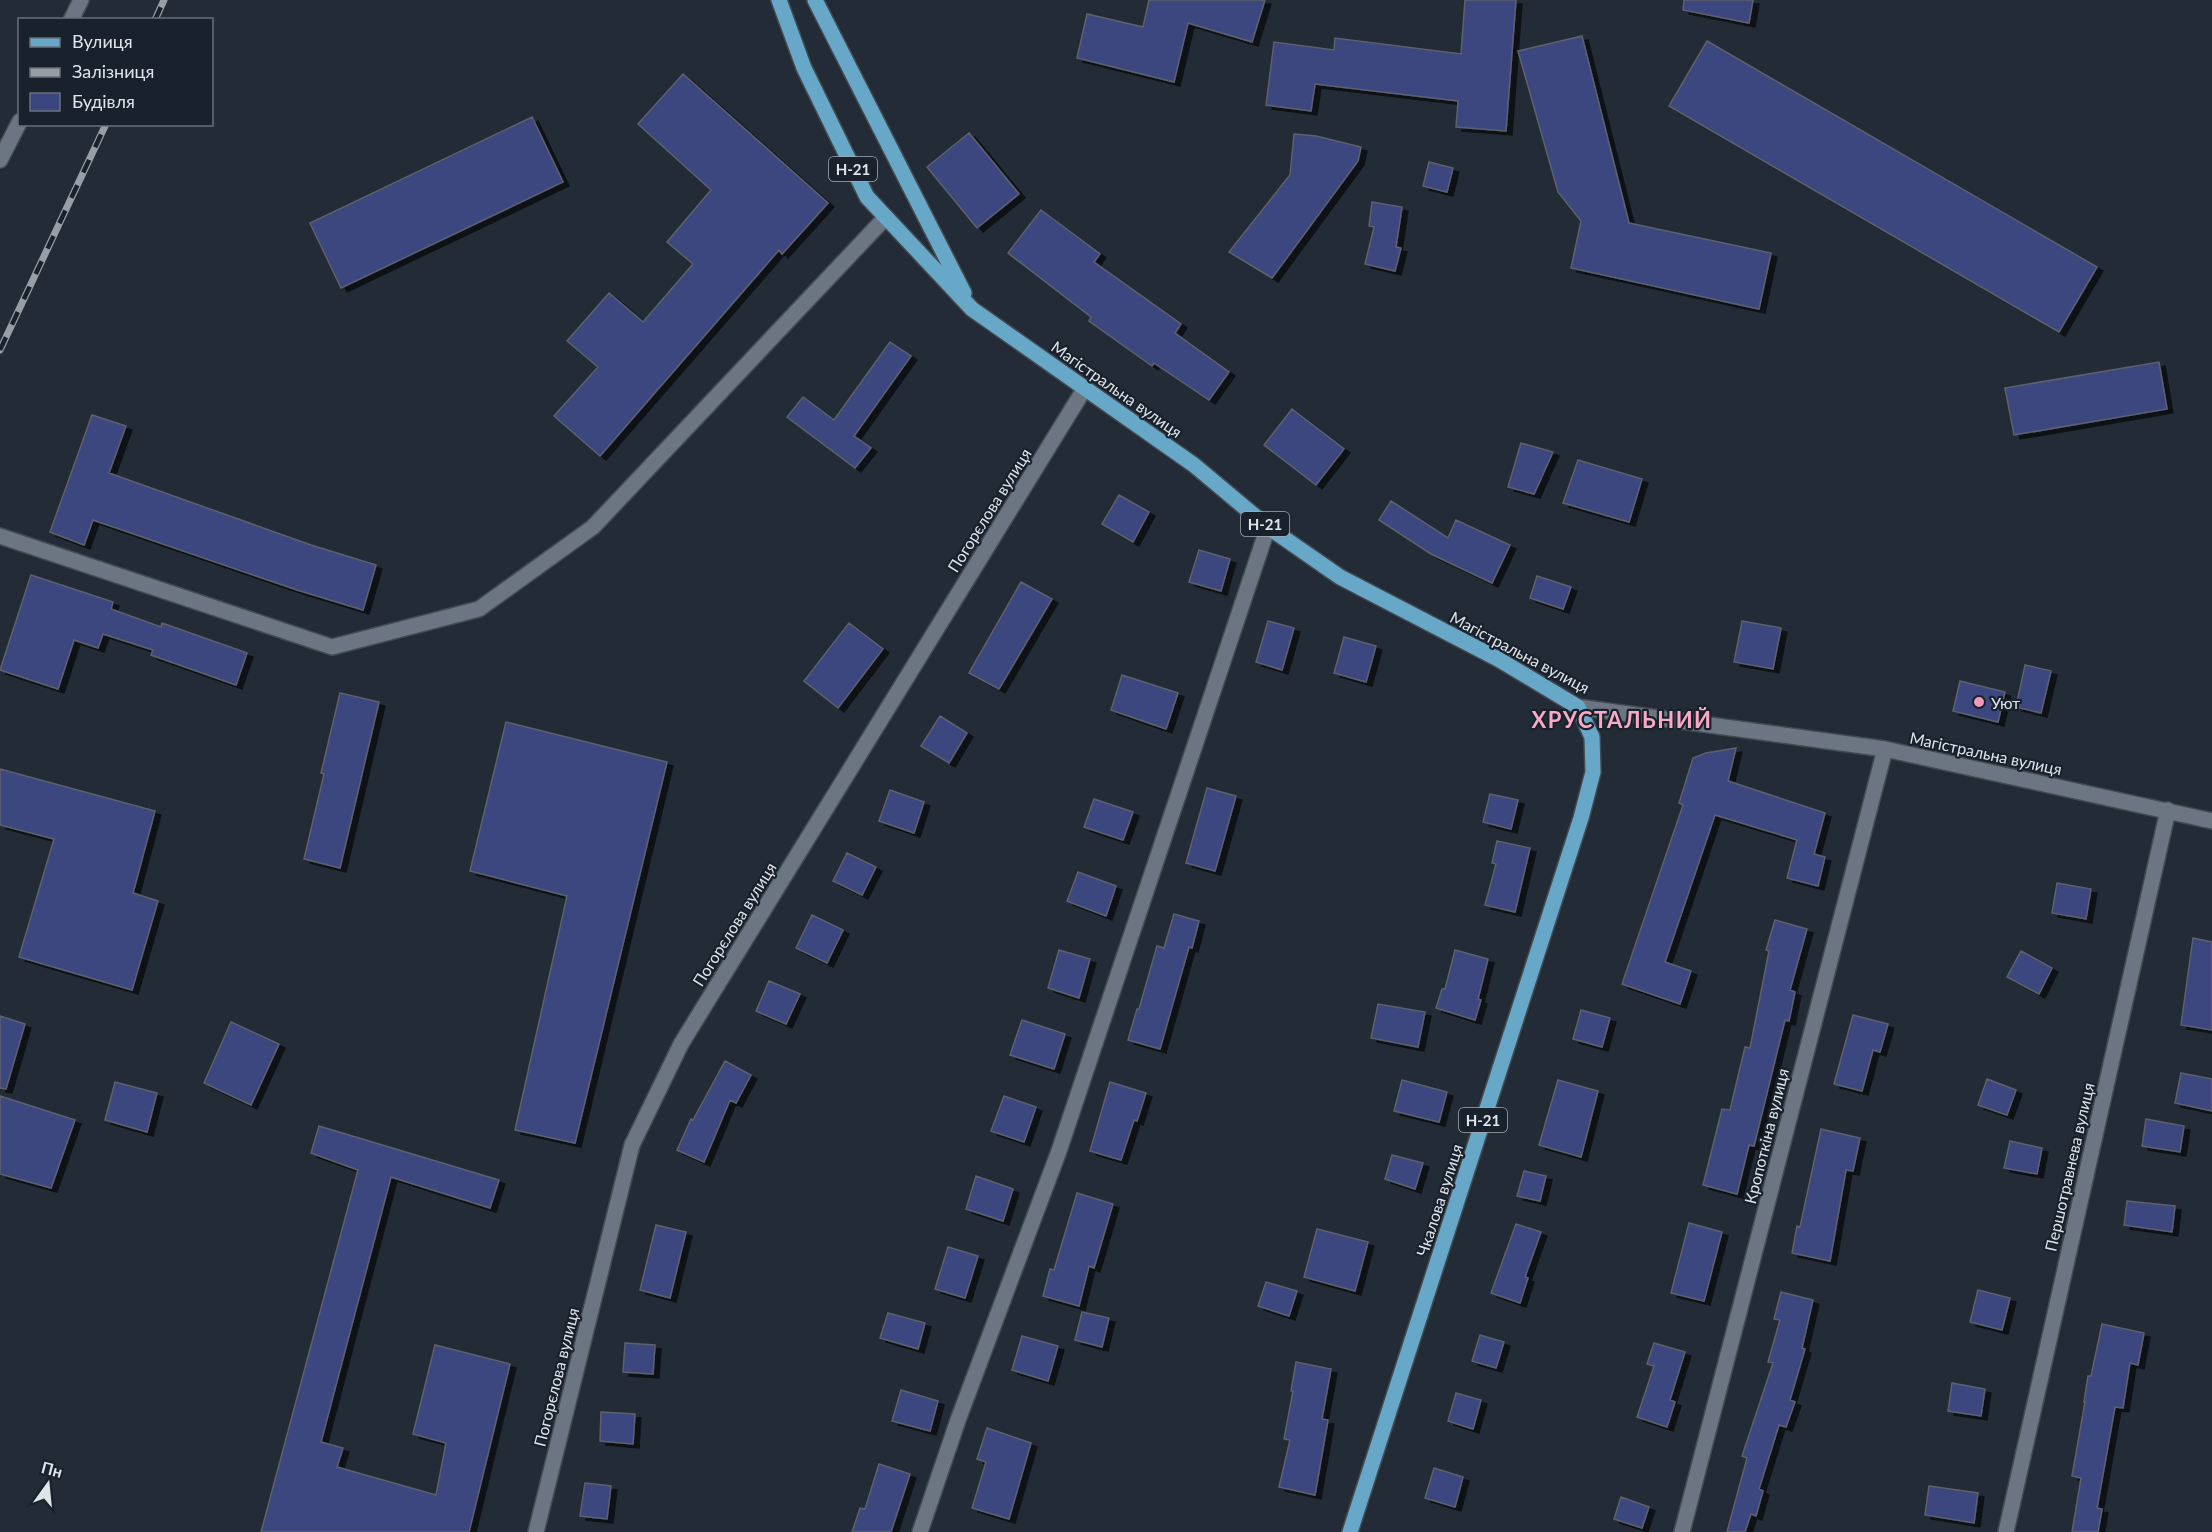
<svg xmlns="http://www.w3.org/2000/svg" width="2212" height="1532" viewBox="0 0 2212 1532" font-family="Lato,sans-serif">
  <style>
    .building { fill: #3b467e; stroke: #5d616e; stroke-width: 1.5; filter: url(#shadow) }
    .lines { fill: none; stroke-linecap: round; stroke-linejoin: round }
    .minor-casing { stroke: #434a52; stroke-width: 18 }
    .major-casing { stroke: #434a52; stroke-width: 18 }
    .minor { stroke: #6c7682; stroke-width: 15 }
    .major { stroke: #67a7c7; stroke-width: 15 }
    .rail-casing { stroke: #979ea6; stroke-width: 7 }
    .rail { stroke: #19222c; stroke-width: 4.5; stroke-dasharray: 14; stroke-linecap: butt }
    .poi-dot { fill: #f09ab7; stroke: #19222c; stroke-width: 2 }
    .labels { text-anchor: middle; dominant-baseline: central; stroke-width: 4.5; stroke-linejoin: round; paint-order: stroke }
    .shield { fill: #19222c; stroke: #a3aab1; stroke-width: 1.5 }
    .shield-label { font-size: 15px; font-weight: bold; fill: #dee4ea }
    .street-label { font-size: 16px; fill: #dee4ea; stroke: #19222c }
    .poi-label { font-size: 16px; fill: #dee4ea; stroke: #19222c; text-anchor: start }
    .district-label { font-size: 22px; font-weight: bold; letter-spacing: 1.5px; fill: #f9a9c4; stroke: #19222c }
  </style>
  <defs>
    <filter id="shadow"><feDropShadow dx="6" dy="4" stdDeviation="0" flood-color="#0009"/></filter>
  </defs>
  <rect width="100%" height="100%" fill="#232c36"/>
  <path class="building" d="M1149,0h116l-13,42 -64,-19 -14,59 -97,-24 10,-44 56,13z
    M1465,0h51l-10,131 -50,-4 2,-26 -143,-17 -4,27 -45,-6 8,-63 60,8 1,-12 126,16z
    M1684,0h69l-4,23 -66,-13z
    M1582,36l47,187 142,30 -12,56 -188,-41 10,-47 -23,-29 -40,-141z
    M1707,41l390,226 -38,65 -390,-226z
    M683,74l145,129 -46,51 -3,-4 -179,206 -46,-40 44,-49 -31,-26 42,-48 34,29 50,-58 -26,-22 44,-52 -73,-66z
    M532,117l31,65 -222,106 -31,-65z
    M969,133l50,61 -42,34 -50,-61z
    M1294,134l22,2 45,11 -3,14 -86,117 -43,-26 61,-77z
    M1429,162l24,6 -6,24 -24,-6z
    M1372,202l30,5 -6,40 5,1 -6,23 -30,-7 9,-37 -5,-1z
    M1041,210l59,44 -6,8 87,62 -6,9 54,39 -20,28 -55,-37 -2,3 -63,-45 2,-4 -83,-64z
    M890,342l21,14 -57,80 17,12 -16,20 -68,-51 16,-20 31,23z
    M2159,362l8,47 -153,26 -9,-47z
    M1292,409l52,40 -28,36 -52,-40z
    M92,415l34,11 -17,47 202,72 65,20 -13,45 -66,-20 -204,-70 -9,25 -34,-13z
    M1521,443l32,9 -19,42 -26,-7z
    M1578,460l64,19 -13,43 -66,-19z
    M1119,495l30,17 -16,30 -31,-18z
    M1391,501l57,37 8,-18 54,25 -18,38 -61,-29 -52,-34z
    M1199,550l31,9 -9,32 -32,-9z
    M31,575l82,27 -2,7 50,18 1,-4 85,30 -11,32 -85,-30 2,-5 -50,-16 -5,14 -24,-8 -16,49 -58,-19z
    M1537,576l34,11 -8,22 -33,-11z
    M1021,582l31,17 -53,90 -30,-16z
    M1268,621l26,7 -12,42 -26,-8z
    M1742,621l39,7 -8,41 -39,-7z
    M849,623l34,26 -45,59 -34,-27z
    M1344,637l32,9 -10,36 -32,-9z
    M2025,665l26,6 -10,42 -25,-6z
    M1122,675l56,18 -12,36 -55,-19z
    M1960,681l45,11 -7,30 -45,-11z
    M340,693l39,9 -39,166 -36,-9 20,-85 -3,-1z
    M940,716l27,17 -18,30 -28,-17z
    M506,722l161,40 -92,381 -60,-13 52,-234 -97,-25z
    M1736,748l-8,33 97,32 -11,41 11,3 -7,29 -31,-8 10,-38 -82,-25 -50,147 26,9 -11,33 -58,-20 61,-179 -4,-2 14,-45 13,-5z
    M0,769l155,42 -22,82 25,8 -26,89 -113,-33 35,-118 -54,-14z
    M1207,788l29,8 -21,75 -29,-8z
    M890,790l34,12 -10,31 -35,-12z
    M1490,794l28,6 -7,29 -28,-7z
    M1094,799l39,13 -10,28 -39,-13z
    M1497,841l33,7 -15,64 -30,-7 11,-41 -4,-1z
    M847,853l29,14 -14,28 -29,-14z
    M1078,872l38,14 -10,30 -39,-15z
    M2057,883l34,6 -5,30 -34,-6z
    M1174,914l25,7 -7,27 -3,-1 -29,102 -32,-9 9,-31h2l18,-63 7,2z
    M812,915l31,15 -16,33 -31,-15z
    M1775,920l32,9 -17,61 5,2 -6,29 -4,-1 -31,126 -5,-1 -12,49 -34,-9 19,-76 8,1 15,-63 5,1 19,-97 -3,-1z
    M2193,938l19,4v88l-31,-5z
    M1059,950l31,9 -11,39 -31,-10z
    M1455,950l33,9 -10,40 3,1 -6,20 -39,-12 6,-19h3z
    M2021,951l31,17 -13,26 -32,-17z
    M769,981l31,13 -14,30 -30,-13z
    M1378,1004l47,8 -7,35 -47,-9z
    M1581,1010l29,8 -8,29 -29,-8z
    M1853,1015l35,9 -8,28 -7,-2 -11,41 -28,-7z
    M0,1016l25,8 -19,65 -6,-1z
    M1022,1020l43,14 -11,35 -44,-14z
    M231,1022l48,22 -28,61 -47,-22z
    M725,1061l26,14 -15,28 -6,-3 -26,62 -27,-12 14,-31 2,1z
    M2181,1073l31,6v32l-37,-8z
    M1987,1079l29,11 -9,25 -29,-10z
    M1402,1080l45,12 -8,30 -45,-11z
    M1558,1080l40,11 -17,66 -42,-12z
    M115,1082l42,11 -10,39 -42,-12z
    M1110,1082l36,11 -9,28 -3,-1 -13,40 -31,-9z
    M0,1096l75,24 -24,68 -51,-14z
    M1004,1096l32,11 -12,35 -33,-11z
    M2146,1119l38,7 -4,26 -38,-6z
    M319,1126l180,54 -9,28 -99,-31 -70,265 22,6 -6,19 99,28 10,-52 -33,-9 22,-89 75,19 -41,168h-208l97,-362 -47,-17z
    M1821,1129l39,9 -7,33 -7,-1 -16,91 -38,-8 5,-27 3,1z
    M2010,1141l32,7 -5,26 -33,-6z
    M1392,1155l31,8 -8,26 -30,-10z
    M1524,1171l22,5 -6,25 -23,-5z
    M976,1176l37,13 -10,32 -37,-12z
    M1077,1193l36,11 -19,64 -5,-2 -10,40 -36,-10 7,-27 4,1z
    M2127,1201l48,5 -3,26 -48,-7z
    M1689,1223l33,9 -18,69 -33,-8z
    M1516,1224l25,8 -16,45 3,1 -8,25 -29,-10z
    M656,1225l30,7 -16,66 -30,-8z
    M1317,1229l51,13 -13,49 -51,-14z
    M948,1247l30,9 -13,42 -30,-9z
    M1266,1282l31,9 -8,25 -31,-10z
    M1978,1290l32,8 -8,32 -32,-8z
    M1781,1292l32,8 -11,48 3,1 -15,51 5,2 -9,25 -7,-2 -20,64 4,2 -7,25 -5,-2 -6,18h-18l20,-74 -5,-2 31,-93 -5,-1 12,-42 -6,-1z
    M1082,1312l27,6 -7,29 -27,-7z
    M888,1313l37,10 -7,26 -38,-11z
    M2102,1324l42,9 -6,32 -8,-2 -7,45 -8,-1 -18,101 5,1 -4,23h-26l9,-54 -9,-2 13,-74h-1l4,-26h3z
    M1480,1335l24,7 -8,26 -24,-7z
    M1022,1336l36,10 -10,35 -36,-11z
    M625,1343l30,2 -2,29 -30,-2z
    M1654,1343l31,9 -15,48 5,2 -8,25 -30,-10 17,-51 -7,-2z
    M1296,1362l35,7 -9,50 6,1 -13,75 -36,-8 11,-47 -6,-1 9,-48h-2z
    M1952,1383l33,6 -4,27 -33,-5z
    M901,1390l37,11 -8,30 -38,-10z
    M1456,1393l25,7 -8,29 -25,-8z
    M601,1412l34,2 -2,30 -33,-3z
    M987,1428l44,15 -22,76 -37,-11 14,-46 -9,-3z
    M879,1464l31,10 -19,58h-39l8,-24 5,1z
    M1434,1468l29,9 -8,30 -30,-9z
    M585,1483l26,3 -4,33 -27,-3z
    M1929,1486l49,7 -4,30 -49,-8z
    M1621,1497l28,10 -7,21 -28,-9z"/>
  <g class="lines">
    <g class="minor-casing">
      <path id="minor" d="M71,20l10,-20
        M0,160l20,-39
        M0,536l332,111 147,-38 114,-82 293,-310
        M1578,707l307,42 327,72
        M536,1532l96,-387 49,-101 404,-656
        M920,1532l38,-112 101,-269 209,-624
        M1682,1532l203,-783
        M2006,1532l162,-722"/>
    </g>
    <g class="major-casing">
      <path id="major" d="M779,0l25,68 63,129 105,112 222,156 74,62 72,50 158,82 80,48 14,30 1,35 -12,46 -231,714
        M815,0l149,293"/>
    </g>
    <use href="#minor" class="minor"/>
    <use href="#major" class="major"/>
    <g class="rail-casing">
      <path id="rail" d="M155,20l9,-20
        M0,350l106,-226"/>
    </g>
    <use href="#rail" class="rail"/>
  </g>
  <circle class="poi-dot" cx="1979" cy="702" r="6"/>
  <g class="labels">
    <g class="shield">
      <rect x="829" y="157" width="48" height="24" rx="4.5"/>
      <rect x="1241" y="512" width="48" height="24" rx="4.5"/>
      <rect x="1459" y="1108" width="48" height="24" rx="4.5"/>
    </g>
    <g class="shield-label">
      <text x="853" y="169">Н-21</text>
      <text x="1265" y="524">Н-21</text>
      <text x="1483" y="1120">Н-21</text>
    </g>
    <g class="street-label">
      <text transform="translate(1117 389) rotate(35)">Магістральна вулиця</text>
      <text transform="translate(989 510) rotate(-58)">Погорєлова вулиця</text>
      <text transform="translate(1520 652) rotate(28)">Магістральна вулиця</text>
      <text transform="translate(1986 753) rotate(12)">Магістральна вулиця</text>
      <text transform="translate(734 924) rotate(-58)">Погорєлова вулиця</text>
      <text transform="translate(1766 1136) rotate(-76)">Кропоткіна вулиця</text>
      <text transform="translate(2069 1167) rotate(-77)">Першотравнева вулиця</text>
      <text transform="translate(1439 1200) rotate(-72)">Чкалова вулиця</text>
      <text transform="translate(556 1377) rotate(-76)">Погорєлова вулиця</text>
    </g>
    <g class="poi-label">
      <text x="1991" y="702">Уют</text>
    </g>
    <g class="district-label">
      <text x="1622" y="719">ХРУСТАЛЬНИЙ</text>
    </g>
  </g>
  <rect x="18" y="18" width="195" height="108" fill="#19222c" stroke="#687078" stroke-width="1.5"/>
  <rect x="30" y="38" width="30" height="9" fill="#67a7c7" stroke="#687078" stroke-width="1.5"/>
  <text x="72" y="48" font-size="18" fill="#dee4ea">Вулиця</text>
  <rect x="30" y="68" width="30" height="9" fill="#979ea6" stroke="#687078" stroke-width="1.5"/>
  <text x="72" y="78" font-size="18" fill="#dee4ea">Залізниця</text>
  <rect x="30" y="93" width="30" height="18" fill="#3b467e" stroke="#687078" stroke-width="1.5"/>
  <text x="72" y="108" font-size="18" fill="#dee4ea">Будівля</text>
  <g transform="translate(48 1484) rotate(15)" stroke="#19222c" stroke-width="4.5" paint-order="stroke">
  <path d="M0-4.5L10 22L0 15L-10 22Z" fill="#dee4ea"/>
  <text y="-9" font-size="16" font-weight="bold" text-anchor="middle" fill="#dee4ea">Пн</text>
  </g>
</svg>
